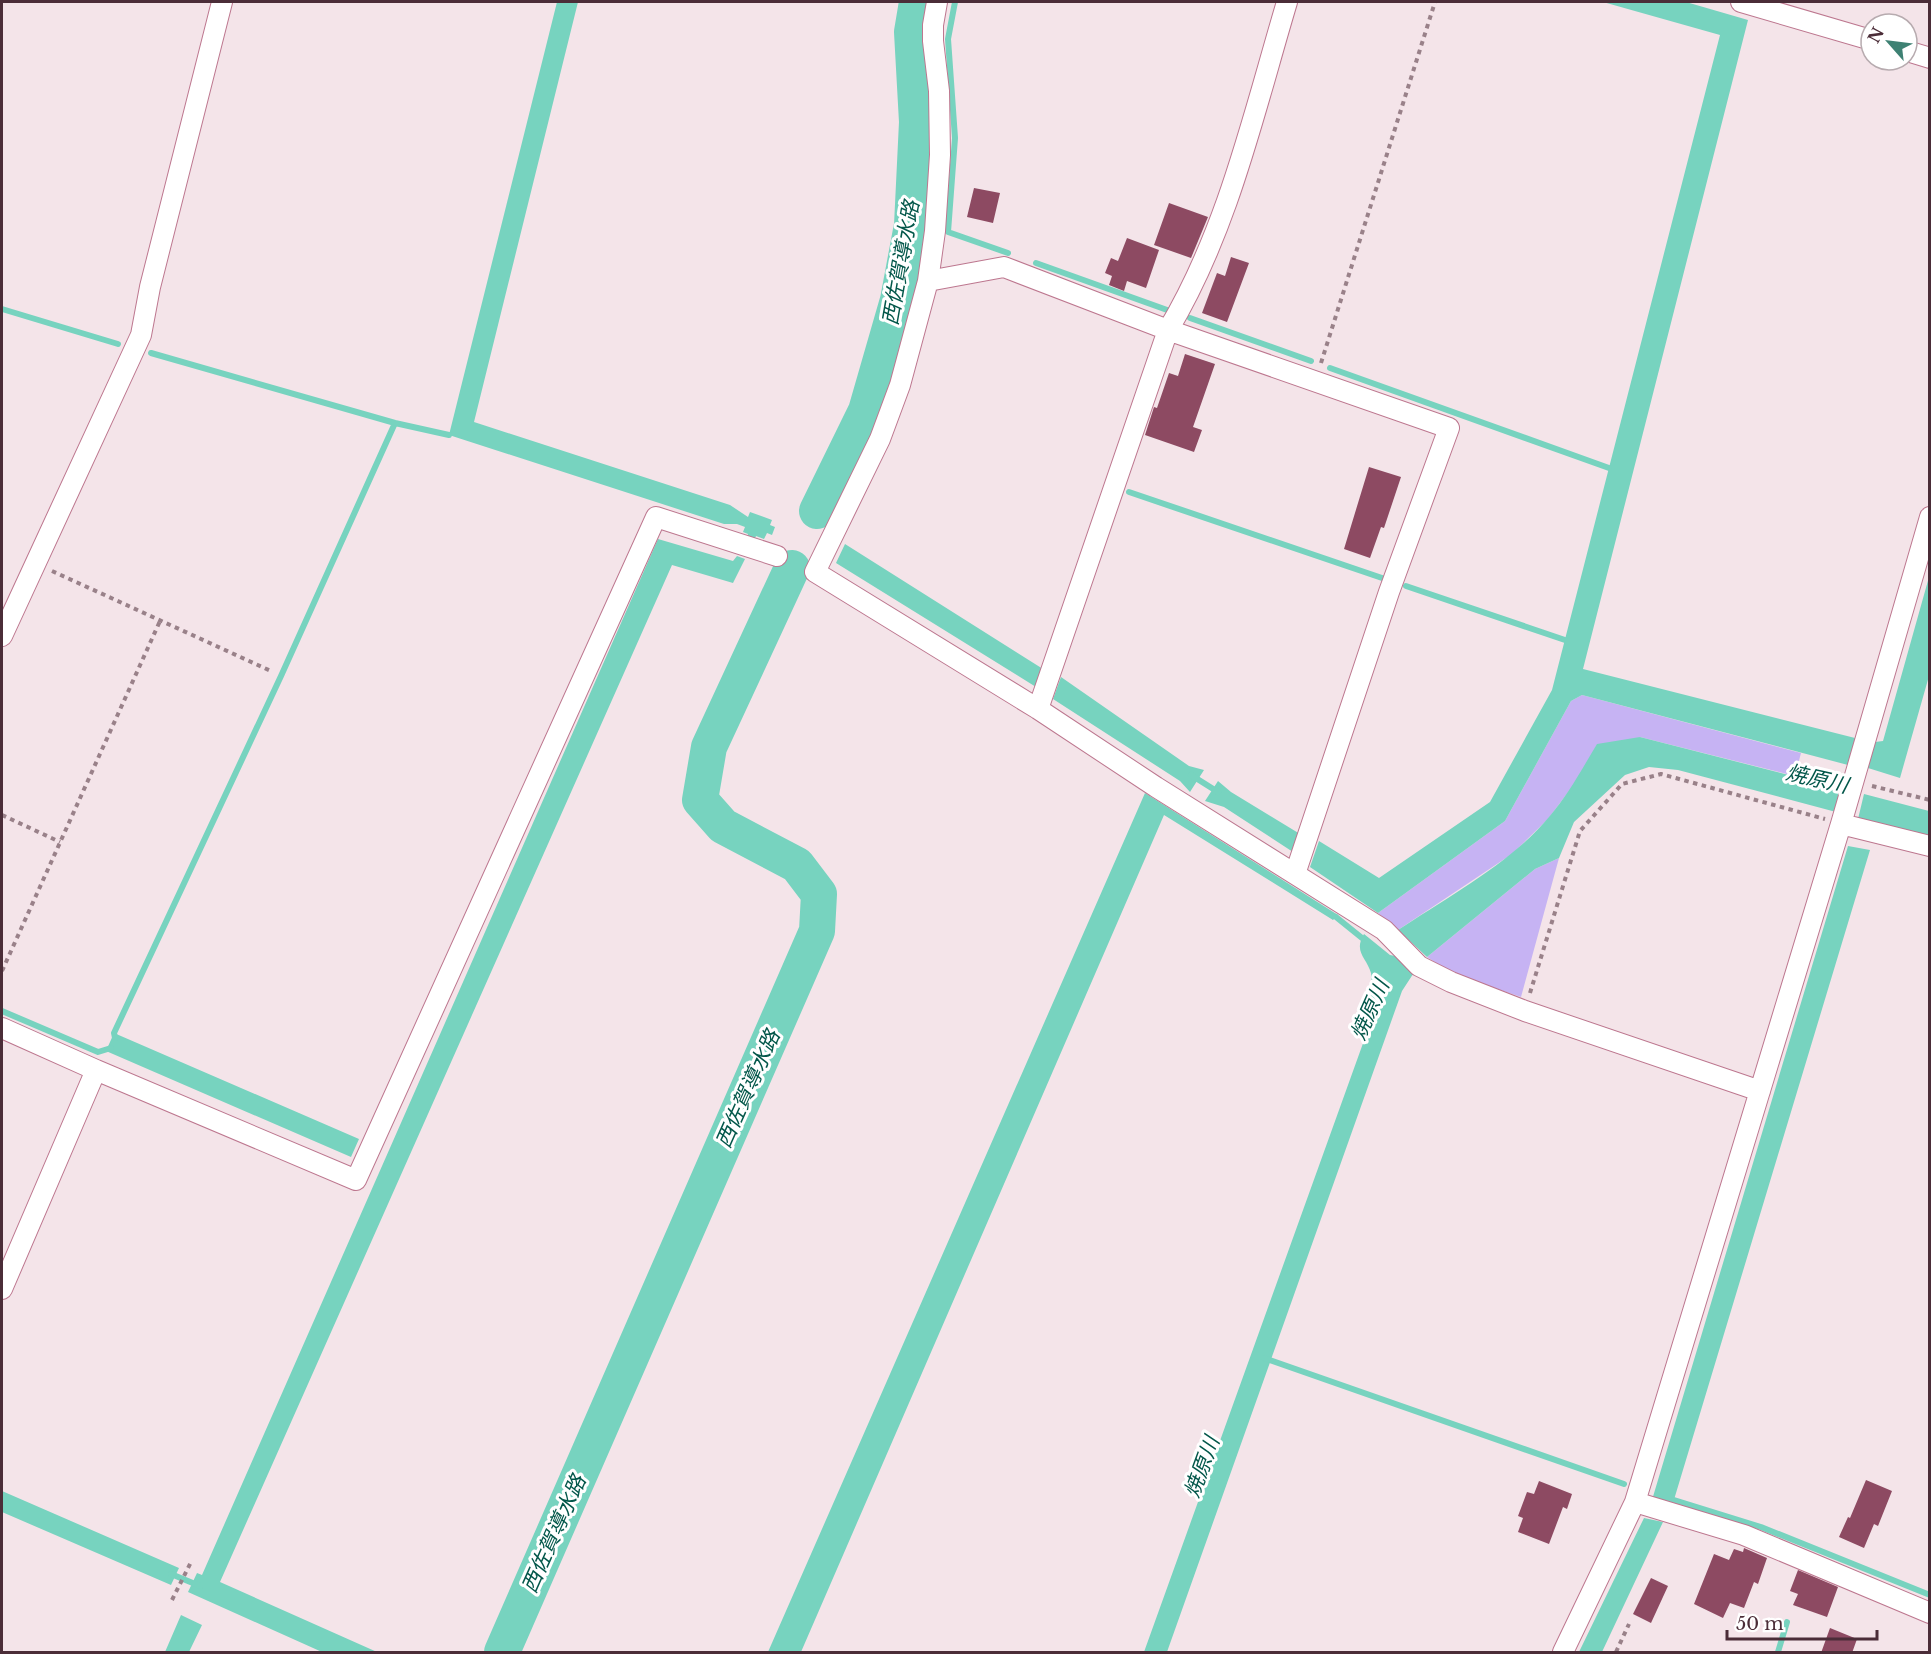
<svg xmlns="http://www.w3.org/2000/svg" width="1931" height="1654" viewBox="0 0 1931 1654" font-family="'Libre Baskerville','Noto Sans JP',serif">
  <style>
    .green { fill: #c6b3f3 }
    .water { fill: #77d3bf }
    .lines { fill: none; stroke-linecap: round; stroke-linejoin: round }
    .stream { stroke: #77d3bf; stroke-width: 6 }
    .river { stroke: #77d3bf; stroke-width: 36 }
    .building { fill: #8d4a62 }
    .minor-casing { stroke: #bd778f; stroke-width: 22 }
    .path { stroke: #998189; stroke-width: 4; stroke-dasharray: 4.5 4.5; stroke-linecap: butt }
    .minor { stroke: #fff; stroke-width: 20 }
    .labels { text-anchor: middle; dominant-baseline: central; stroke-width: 6; stroke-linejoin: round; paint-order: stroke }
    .water-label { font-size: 21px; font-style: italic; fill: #03574a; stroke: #fff }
  </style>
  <rect width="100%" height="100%" fill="#f4e4e9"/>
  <path class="green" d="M1582,695l219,58 -6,23 -155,-39 -68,50 -24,32 -36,35 -114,76 -20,-17 127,-92 66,-120z
    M1559,858l-38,139 -68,-23 -26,-17 108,-88z"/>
  <path class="water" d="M557,2h21l-104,420 256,83 18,12 2,-5 22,8 -2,5 5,2 -3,8 -5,-2 -3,6 -8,-3 -3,7 -7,-2 2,-7 -5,-2 2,-5 -8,-3h-13l-275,-89z
    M1603,2h83l62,18 -165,649 272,69 -7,27 -266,-70 -11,6 -66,120 -127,92 -68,-46 9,-26 60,37 111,-76 62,-112 168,-655z
    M658,539l75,22 4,-5 8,3 -12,24 -61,-18 -452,1017 157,70h-55l-134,-60 9,-19 5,2z
    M845,544l198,125 -7,18 -200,-124z
    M1929,577v99l-29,102 -32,-10 7,-26 8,-1z
    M1061,677l128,89 15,4 -14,22 -10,-11 -127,-82z
    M1640,737l200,51 -4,24 -158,-42 -29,-3 -24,8 -51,47 -15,36 -24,11 -108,88 -29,-27c48,-32 114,-68 151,-113 19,-22 33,-48 48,-73z
    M1218,781l13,11 69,42 -7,18 -69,-45 -19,-6z
    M1145,793l193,122 -5,5 -169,-105 -363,837h-33z
    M1864,794l65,17v26l-71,-18z
    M1848,846l22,4 -197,653 -21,-3z
    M1364,934l26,21 10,2 15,14 -13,20 -235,661h-23l222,-617c1,-12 7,-53 5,-62 -4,-15 -18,-21 -7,-39z
    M114,1033l245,106 -8,18 -245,-106z
    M2,1491l177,77 -8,17 -169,-73z
    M1644,1518l19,4 -61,130h-23z
    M181,1615l21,10 -13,27h-24z"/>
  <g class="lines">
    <path class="stream" d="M955,2l-7,37 7,99 -7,94 60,21
      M1036,263l134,48
      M2,309l116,35
      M1190,318l121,43
      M151,353l244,70 54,12
      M1330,368l279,100
      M1129,492l256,87
      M1406,586l159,54
      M1191,775l27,17
      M1336,917l26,21
      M2,1011l96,41 13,-4
      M115,1038l-1,-5 167,-357 114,-253
      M1264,1358l360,126
      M1674,1500l87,27 169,68
      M171,1574l29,12
      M1778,1652l9,-30"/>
    <path class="river" d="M817,511l49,-100 32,-111 14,-75 5,-103 -5,-90 5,-30
      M502,1652l315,-721 2,-37 -22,-29 -74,-39 -23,-26 9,-53 83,-179"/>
  </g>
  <path class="building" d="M974,188l26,5 -7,30 -26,-6z
    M1169,203l39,14 -17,41 -37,-13z
    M1127,238l32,12 -13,38 -19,-7 -3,10 -15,-6 3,-9 -7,-3 6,-15 7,3z
    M1231,257l18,6 -22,59 -25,-9 15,-40 8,3z
    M1185,354l30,10 -22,63 9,3 -8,22 -49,-17 9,-28 3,1 12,-35 9,3z
    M1369,467l32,10 -17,51 -3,-1 -11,31 -26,-9z
    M1866,1480l26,11 -14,35 -4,-2 -10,24 -25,-11 9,-20 2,1z
    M1539,1481l33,13 -5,15 -4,-2 -14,37 -31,-12 5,-14 -5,-2 9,-24 7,2z
    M1744,1548l23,10 -9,26 -4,-2 -10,26 -14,-5 -7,15 -29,-14 20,-50 15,6 5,-11 9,3z
    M1798,1570l40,17 -11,30 -34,-12 5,-11 -8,-3z
    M1651,1578l17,8 -17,37 -18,-9z
    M1830,1628l27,11 -5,14h-31z"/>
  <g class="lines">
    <g class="minor-casing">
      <path id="minor" d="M937,2l-4,23v16l6,50 1,64 -5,76 -7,50 -28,104 -20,54 -65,133 223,137 118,78 228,143 35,36 32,16 74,29 235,80
        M1741,2l130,38
        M1907,51l23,7
        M928,281l76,-14 164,63 281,98 -60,164 -94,282
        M2,636l139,-301 9,-48 72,-285
        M1038,709l130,-379c60,-100 86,-218 119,-328
        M1841,824l89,22
        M2,1028l94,42
        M2,1289l94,-219 260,110 300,-663 121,39
        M1635,1502l109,33 186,78
        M1563,1652l72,-150 206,-678 89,-307"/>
    </g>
    <path class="path" d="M1321,363l114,-361
      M52,571l219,100
      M1816,772l20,5
      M1872,786l58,14
      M2,815l58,27
      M2,971l158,-350
      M1530,993l50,-162 42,-47 39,-10 164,45
      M172,1600l20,-40
      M1616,1652l13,-28"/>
    <use href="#minor" class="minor"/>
  </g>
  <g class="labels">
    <g class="water-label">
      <text transform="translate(901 263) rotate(-80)">西佐賀導水路</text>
      <text transform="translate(1817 779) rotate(13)">焼原川</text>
      <text transform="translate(1370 1010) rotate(-66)">焼原川</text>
      <text transform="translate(748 1089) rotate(-66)">西佐賀導水路</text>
      <text transform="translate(1202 1467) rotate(-70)">焼原川</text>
      <text transform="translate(554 1534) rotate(-66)">西佐賀導水路</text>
    </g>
  </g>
  <rect width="1931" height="1654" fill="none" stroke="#4b2d38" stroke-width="6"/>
  <g transform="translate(1889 42) rotate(298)"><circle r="28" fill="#ffffff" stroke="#b7abaf" stroke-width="1.5"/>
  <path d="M0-4.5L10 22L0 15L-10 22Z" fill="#3e8173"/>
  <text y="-9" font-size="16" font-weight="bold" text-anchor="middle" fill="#4b2d38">N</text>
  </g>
  <path d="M1727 1630v9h150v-9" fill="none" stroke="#4b2d38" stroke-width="3"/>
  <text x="1736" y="1630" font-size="18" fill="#4b2d38" stroke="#ffffff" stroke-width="4.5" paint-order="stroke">50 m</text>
</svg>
